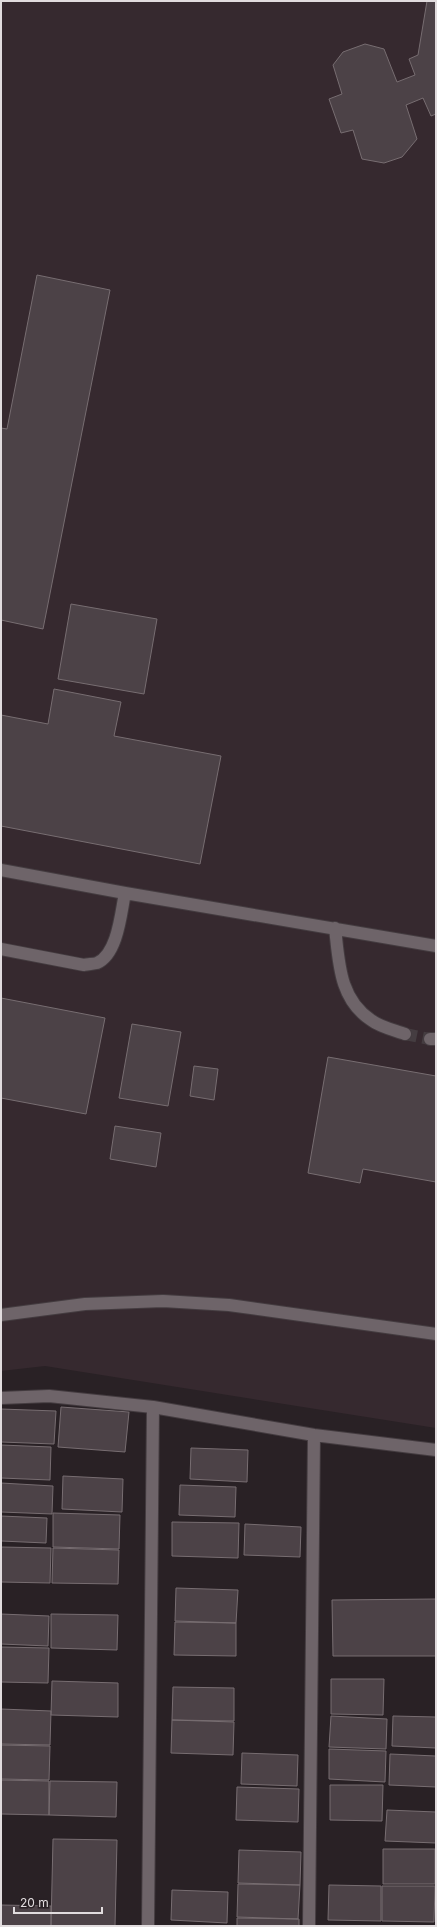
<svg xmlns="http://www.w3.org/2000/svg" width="437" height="1927" viewBox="0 0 437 1927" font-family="Inter,sans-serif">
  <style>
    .built { fill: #36292f }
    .building { fill: #4c4247; stroke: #776d71 }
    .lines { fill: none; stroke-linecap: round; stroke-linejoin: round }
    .minor-tunnel { stroke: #453d41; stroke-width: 12; stroke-dasharray: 12 6; stroke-linecap: butt }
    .minor-casing { stroke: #443c40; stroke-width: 14 }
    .minor { stroke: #6e6469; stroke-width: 12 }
  </style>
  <rect width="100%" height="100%" fill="#292125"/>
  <path class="built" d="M1,1h435v1427l-391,-62 -44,5z"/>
  <path class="building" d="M427,1h9v113l-5,2 -8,-18 -17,7 11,34 -15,18 -18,6 -22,-4 -9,-29 -12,3 -12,-34 13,-5 -9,-29 10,-13 22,-8 19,5 13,33 18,-7 -6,-16 9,-4z
    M37,275l73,15 -67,339 -42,-9v-192l6,1z
    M71,604l86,15 -13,75 -86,-15z
    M54,689l67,13 -7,34 107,20 -21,108 -199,-38v-111l47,9z
    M1,998l104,20 -19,96 -85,-16z
    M132,1024l49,8 -13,74 -49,-8z
    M328,1057l108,19v106l-73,-13 -3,14 -52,-10z
    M194,1066l24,3 -4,31 -24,-4z
    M115,1126l46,7 -5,34 -46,-8z
    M61,1407l68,5 -4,40 -67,-5z
    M1,1409l55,2 -2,33 -53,-2z
    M1,1445l50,2 -1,33 -49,-2z
    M191,1448l57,2 -1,32 -57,-3z
    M63,1476l60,3 -1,33 -60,-3z
    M1,1483l52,3 -1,28 -51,-2z
    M180,1485l56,2 -1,30 -56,-2z
    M53,1513l67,2 -1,34 -66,-2z
    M1,1516l46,2 -1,25 -45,-2z
    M172,1522l67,1 -1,35 -66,-2z
    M245,1524l56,3 -1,30 -56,-2z
    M1,1547l50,1 -1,35 -49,-1z
    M53,1548l66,2 -1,34 -66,-1z
    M176,1588l62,2 -2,33 -61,-2z
    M436,1599v57h-103l-1,-56z
    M1,1614l48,2 -1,30 -47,-2z
    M51,1614l67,1 -1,35 -66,-2z
    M175,1622l61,1v33l-62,-1z
    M1,1647l48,1 -1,35 -47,-1z
    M331,1679h53l-1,36 -52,-1z
    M52,1681l66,2v34l-67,-2z
    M173,1687l61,1v33l-62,-1z
    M1,1709l50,2 -1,34 -49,-1z
    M331,1716l56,3 -1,30 -57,-2z
    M393,1716l43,1v31l-44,-2z
    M172,1720l62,2 -1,33 -62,-2z
    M1,1745l49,1 -1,34 -48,-1z
    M329,1749l57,2 -1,31 -56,-3z
    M242,1753l56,2 -1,31 -56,-2z
    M390,1754l46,2v31l-47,-2z
    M1,1780l48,1v34l-48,-1z
    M50,1781l67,1 -1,35 -67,-2z
    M330,1785h53l-1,36 -52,-1z
    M237,1787l62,2 -1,33 -62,-2z
    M387,1810l49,2v31l-51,-2z
    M53,1839l64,1 -2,86h-64z
    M383,1849h52v35h-52z
    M239,1850l62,2 -1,33 -62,-2z
    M238,1884l62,1 -2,34 -61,-2z
    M329,1885l52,1v35l-53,-1z
    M382,1886h53l-1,36 -52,-1z
    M172,1890l56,2 -1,31 -56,-3z
    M1,1905l50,1v20h-50z
    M237,1918l62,1v7h-62z"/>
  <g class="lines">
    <path class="minor-tunnel" d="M405,1034l25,5"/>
    <g class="minor-casing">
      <path id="minor" d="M1,870l124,23 311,53
        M335,928c4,34 4,71 36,92 9,7 23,10 34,14
        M1,949l83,16c4,-1 9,-1 13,-2 21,-9 24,-51 28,-70
        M430,1039h6
        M1,1315l84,-11 78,-3 66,4 207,29
        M1,1398l48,-2 104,11 161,28 122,15
        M148,1926l5,-519
        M309,1926l5,-491"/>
    </g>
    <use href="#minor" class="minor"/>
  </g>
  <rect width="437" height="1927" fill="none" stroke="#e1dcde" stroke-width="4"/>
  <path d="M14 1907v6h88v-6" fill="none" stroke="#e1dcde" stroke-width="2"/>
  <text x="20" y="1907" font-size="12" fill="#e1dcde" stroke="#292125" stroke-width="3" paint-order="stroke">20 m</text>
</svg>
